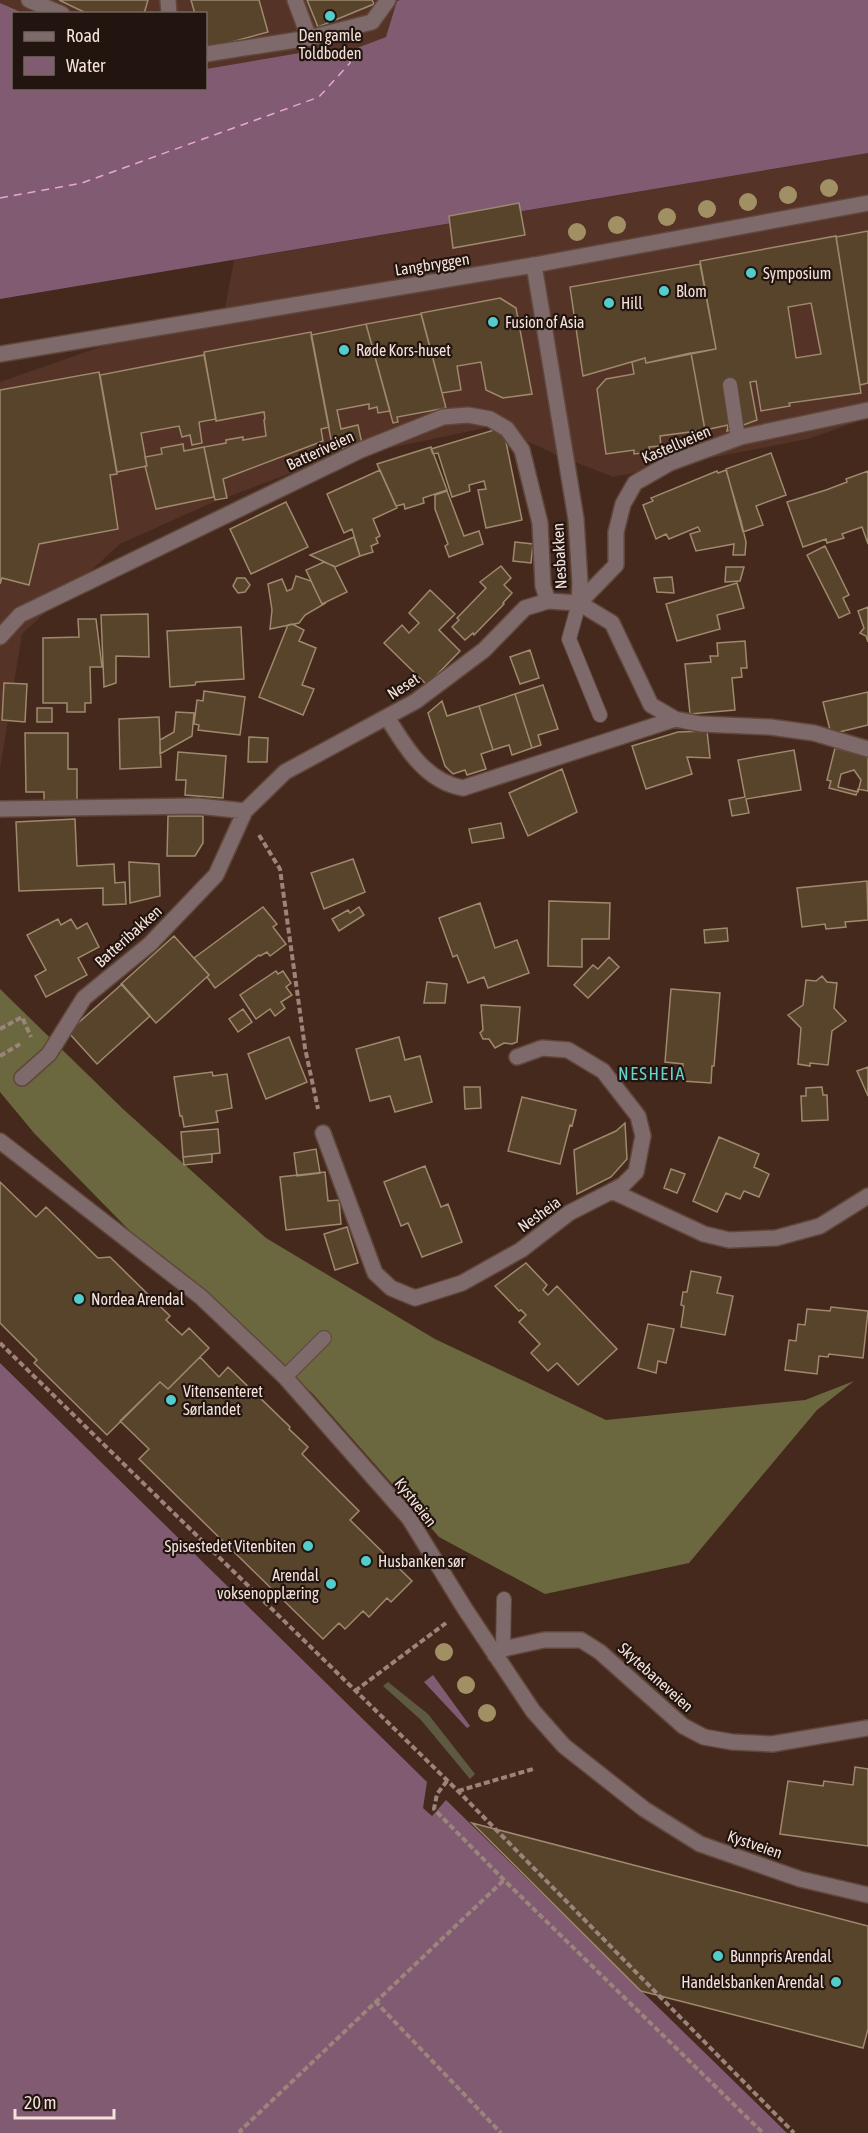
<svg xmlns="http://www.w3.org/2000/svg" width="868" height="2133" viewBox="0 0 868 2133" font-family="'Asap Condensed',sans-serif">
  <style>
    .built { fill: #553326 }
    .green { fill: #5d5a41 }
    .forest { fill: #6b673e }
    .water { fill: #815b72 }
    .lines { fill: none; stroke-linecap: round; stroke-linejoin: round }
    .ferry { stroke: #e7a8ce; stroke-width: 1.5; stroke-dasharray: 8 6; stroke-linecap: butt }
    .building { fill: #57442b; stroke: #9f896e; stroke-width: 1.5; fill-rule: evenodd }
    .service-casing { stroke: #61473b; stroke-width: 16 }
    .pedestrian-casing { stroke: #61473b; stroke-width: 18 }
    .minor-casing { stroke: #61473b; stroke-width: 18 }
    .path { stroke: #9c847b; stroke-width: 4; stroke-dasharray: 6 3; stroke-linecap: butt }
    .service { stroke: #7e6a6b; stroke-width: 14 }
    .pedestrian { stroke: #7e6a6b; stroke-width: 15 }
    .minor { stroke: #7e6a6b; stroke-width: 15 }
    .tree { fill: #a09064 }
    .poi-dot { fill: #52cdcc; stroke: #221510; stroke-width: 2 }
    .labels { text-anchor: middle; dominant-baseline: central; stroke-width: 4.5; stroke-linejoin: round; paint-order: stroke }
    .poi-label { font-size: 16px; fill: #f5e2db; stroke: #221510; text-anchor: start }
    .street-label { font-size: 16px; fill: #f5e2db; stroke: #221510 }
    .neighbourhood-label { font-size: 18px; letter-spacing: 1.5px; fill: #66d2d1; stroke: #221510 }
  </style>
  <rect width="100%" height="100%" fill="#45291d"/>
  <path class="built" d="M0,0h400l-3,1 -10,36 -59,22 -5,-10 -117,20v-55h-183l-23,-11z
    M868,153v265l-60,21 -195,38 -56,-22 -63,-29 -179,38 -106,40 -89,40 -98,90 -22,134v-386l117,-41 108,-33 9,-48z"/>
  <path class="green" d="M388,1682l40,32 47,60 -5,5 -49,-59 -38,-34z"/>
  <path class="forest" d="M0,989l123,120 143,129 169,101 171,81 199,-20 49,-19 -37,29 -128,153 -144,31 -106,-57 -127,-144 -144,-123 -134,-137 -34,-41z"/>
  <path class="water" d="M400,0h468v153l-868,146v-296l23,10 -9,1v74h192v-19l117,-20 5,10 58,-22 11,-36z
    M0,1363l427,419 -4,26 9,8 14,-16 341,333h-787z
    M433,1675l37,51 -3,2 -43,-46z"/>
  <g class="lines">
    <path class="ferry" d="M0,198l82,-15 237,-86 31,-34v-10"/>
  </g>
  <path class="building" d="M59,0h89l-4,14h-56z
    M191,0h68l9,32 -62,17v-35h-11z
    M307,0h65l2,4 -56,23z
    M519,203l6,32 -72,13 -4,-32z
    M868,231v152l-8,2 -24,-148z
    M836,236l25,157 -72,10 1,3 -29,5 -5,-30 -6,1 7,38 -30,11 1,-6 -23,5 -14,-77 25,-4 -16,-88zM811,303l10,51 -25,4 -8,-51z
    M700,264l16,85 -70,14 -1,-5 -62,18 -13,-89z
    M500,298l16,10 16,86 -29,4 -17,-8 -5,-28 -24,4 4,24 -19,3 -21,-80z
    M421,314l25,94 -49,9 1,5 -5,1 -27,-99z
    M366,324l24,87 -12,2 -1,-6 -8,2v-5l-32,6 4,19 17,-4 4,19 -29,6 -22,-115z
    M311,332l18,95 -8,2 2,12 -100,38 4,19 -12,2 -11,-53 22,-4v-3l17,-3v3l23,-4 -2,-16 1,-1 -1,-7 -48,9 -12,-69z
    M691,353l14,77 -45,6 1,10 -12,1 1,5 -16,2v-4l-28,4 -9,-65 9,-10 28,-5 -2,-12 13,-4 1,5z
    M204,355l12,64 -17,3 3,21 -10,2 -2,-10 -8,2 -3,-11 -38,7 6,33 -30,6 -17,-97z
    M99,372l18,102 -7,1 8,54 -79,15 -10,41 -27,-7 -2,6v-194z
    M494,430l11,7 17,83 -36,8 -8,-38 8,-1 -2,-8 -15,4 1,6 -18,6 -14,-44 -5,1 -2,-5z
    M183,444l1,7 20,-4 10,50 -58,12 -11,-43h2l-2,-9 17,-3 -1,-6z
    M431,447l16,43 -24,8 1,5 -19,6 -1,-5 -8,2 -19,-42z
    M771,453l15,42 -30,11 7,19 -20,7 -17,-63z
    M380,470l17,38 -24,11 7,17 -4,2 2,5 -7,3 2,6 -13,4 -8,-27 -8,4 -17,-39z
    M726,470l15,51 5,21 -1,13h-12l1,-11 -38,7 -6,-17 10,-3 -2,-4 -29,12 -3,-5 -10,5 -13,-34 10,-4 -2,-3 66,-27 1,2z
    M868,471v73l-6,-17 -20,7 2,4 -17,5 -1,-4 -23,8 -16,-45 39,-12 21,-8 -1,-3z
    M447,491l17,45 15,-5 4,13 -34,13 -4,-11 3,-2 -13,-35v-14z
    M286,502l22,45 -57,27 -21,-45z
    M354,537l6,19 -25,11 -25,-12z
    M515,542l18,2 -2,19 -18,-2z
    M825,546l24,49 -6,3 7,15 -11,5 -32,-63z
    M324,562l10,4 13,26 -25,12 -16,-34z
    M501,566l10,12 -7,7 8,8 -9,10 1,1 -30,31 -1,-2 -8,7 -13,-13 7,-7 -2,-2 29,-30 -6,-6z
    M726,567h18l-4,14 -15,1z
    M296,576l15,5 11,23h2l-19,11 -6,8 -29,6 2,-19 -4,-26 14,-5 5,12 5,-2z
    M672,577l2,16 -17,-1 -3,-14z
    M237,578h8l5,7 -5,7 -7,1 -5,-7z
    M737,583l7,25 -27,7 3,14 -43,12 -11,-37z
    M430,590l25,24 -16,16 21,21 -33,34 -43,-42 18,-18 7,8 10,-10 -10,-10z
    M868,607v35l-2,-6 -6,-3 4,-5 -6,-17z
    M148,614l1,43 -33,-1v27l-12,4 -3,-72z
    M78,619h18l6,48h-12l1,36h-6v9h-18v-9h-24v-65l36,-1z
    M292,624l12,6 -5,11 17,7 -14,37 12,4 -11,26 -44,-18 29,-72z
    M241,627l3,52 -48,3 -1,3 -25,2 -3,-56z
    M745,641l2,27h-6l1,9 -10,1 3,32 -45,4 -5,-50 26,-2 -1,-6h8l-1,-13z
    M530,650l9,28 -19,6 -10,-27z
    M4,683l23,1 -2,38 -23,-2z
    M543,685l15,44 -20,6 3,10 -9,3 -17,-54z
    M204,691l41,6 -5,38 -42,-5 1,-5 -5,-1 3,-24 6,1z
    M868,692v33l-37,9 -8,-32z
    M515,694l17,54 -20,7 -3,-10 -16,5 -14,-44z
    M442,701l5,15 32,-10 14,44 -12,4 5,15 -19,6 -2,-5 -12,4 -8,-8 -17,-53z
    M37,708h15v14h-15z
    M176,712l18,1 -2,23 -32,18v-14l14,-8z
    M159,717l2,50 -41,2 -1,-50z
    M707,731l3,27 -23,-1 5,17 -46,15 -14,-43 46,-14z
    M25,733h43v36h9v32h-33v-9h-18z
    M249,737l19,1 -1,24h-19z
    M835,748l33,9v34l-10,-2 -2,6 -27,-7 2,-7 -4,-1z
    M794,750l7,40 -55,9 3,14 -17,3 -3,-16 16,-3 -7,-37z
    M178,752l48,4 -3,42 -38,-3 1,-15h-10z
    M562,769l15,43 -49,24 -19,-43z
    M854,770l7,10 -3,12 -20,-5 3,-13z
    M168,816h35v27l-8,13h-28z
    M75,819l2,47 37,-2 1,19 10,-1 1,22 -23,1v-17l-84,3 -3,-69z
    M501,823l3,15 -32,5 -3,-14z
    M353,859l12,33 -41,17 -13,-36z
    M129,862l30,2 1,32 -30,7z
    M867,881l1,39 -23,2 1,5 -20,2 -1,-5 -23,3 -5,-39z
    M549,901l61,2 -1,36h-27v28l-34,-1z
    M480,903l15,45 22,-8 12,33 -41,15 -4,-11 -16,6 -11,-28 -4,2 -14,-39z
    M263,907l14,17 -4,3 13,17 -16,12 -3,-4 -7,4 -1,-1 -44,33 -8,-11 2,-2 -15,-17z
    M359,907l5,8 -25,16 -7,-12 16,-9 2,3z
    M58,919l3,6 10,-6 6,10 10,-6 12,24 -21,11 9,17 -41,22 -11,-21 11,-6 -19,-35z
    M727,928l1,13 -23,2 -1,-13z
    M174,936l35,39 -53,48 -35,-39z
    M609,957l10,10 -31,31 -14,-13 19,-20 5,4z
    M276,971l2,3 5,-3 8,12 -5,4 6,8 -11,7 4,6 -10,8 -5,-7 -14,10 -16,-24z
    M822,976l5,6 10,1 -3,25 12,13 -14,10 -4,34 -18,-2v3l-12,-2 3,-36 -13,-13 15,-10 3,-25 10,1z
    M427,982l20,2 -2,19h-21z
    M122,984l28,32 -53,48 -29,-32z
    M671,989l49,4 -6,73h-2l-1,17 -29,-2 1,-17 -18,-2z
    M481,1005l39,2 -3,35 -5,2 -8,-1 -9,5 -6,-9h-6l-3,-6 3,-3z
    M243,1009l9,13 -14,10 -9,-13z
    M289,1037l18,45 -41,17 -18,-45z
    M399,1037l6,23 15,-4 12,46 -37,10 -5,-16 -20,5 -14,-52z
    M868,1067v29l-11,-25z
    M212,1072l1,4 14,-2 5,34 -16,3 2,11 -34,5 -2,-11h-2l-6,-39z
    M464,1087h16l1,21 -16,1z
    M822,1087l1,8h4l1,25 -26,1 -1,-25h5v-8z
    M522,1097l54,13 -4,16 -2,-1 -10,39 -52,-13z
    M625,1123l2,36 -16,18 -34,17 -3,-44 42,-19z
    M218,1129l2,24 -37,4 -2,-25z
    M719,1137l40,17 -5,13 15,7 -10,23 -15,-6 -4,8 -14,-6 -9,19 -24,-11z
    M316,1149l4,24 -23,3 -3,-23z
    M212,1154v8l-28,3 -1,-8z
    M425,1166l16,41 7,-3 14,38 -40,15 -14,-34 -7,3 -17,-44z
    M671,1169l14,5 -8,19 -13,-5z
    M325,1172l3,29 11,-1 2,24 -55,6 -6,-53z
    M0,1182l36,35 10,-10 52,51 12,-1 60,59 -4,4 16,15 7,-7 20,20 -41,41 -8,-7 -53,53 -73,-72 3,-3 -37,-37z
    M347,1227l11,36 -23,7 -11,-36z
    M526,1263l21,22 -4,5 5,5 9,-9 60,63 -39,36 -21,-22 -9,8 -17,-18 9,-9 -21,-22 7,-7 -5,-5 -2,1 -24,-25z
    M691,1271l30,6 -4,16 16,3 -8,39 -44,-8 3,-21 -3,-1 2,-13h4z
    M831,1307l37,4 -5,47 -34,-4 -1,3 -9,-1 -2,18 -32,-4 4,-30 7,1 2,-17 7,1 2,-16 23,2z
    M648,1324l26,5 -8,34 -8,-2 -2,12 -18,-5z
    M200,1357l19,20 9,-10 62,60 -1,2 19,18 -6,7 57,57 -9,9 62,61 -21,21 -4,-4 -18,19 -6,-6 -18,18 -6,-6 -16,16 -184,-180 10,-10 -29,-28 40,-39 8,7z
    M855,1767l13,2v77l-88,-12 8,-53 35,5 1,-5 29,4z
    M472,1823l396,103v103l-5,19 -222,-57z"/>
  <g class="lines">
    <g class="service-casing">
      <path id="service" d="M730,385l8,53
        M579,603l-10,36 31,76
        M285,1377l39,-39
        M503,1649l1,-50"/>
    </g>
    <g class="pedestrian-casing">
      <path id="pedestrian" d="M29,0l33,14
        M206,54l103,-16 63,-16 16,-22
        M534,265l334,-62"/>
    </g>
    <g class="minor-casing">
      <path id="minor" d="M168,0l1,14
        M295,0l14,38
        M0,354l534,-89 42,254 4,64 -1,20
        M579,603l37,-38v-33l7,-28 12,-21 35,-20 71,-26 127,-27
        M0,637l20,-22 341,-165 82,-33 25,-2 22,4 17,10 15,21 18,73 3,63 5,15
        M387,717c18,30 39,65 76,71l212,-69
        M0,809l198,-3 47,5
        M517,1057l25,-9 26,2 35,21 35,45 5,20 -7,36 -13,13 -11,6
        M22,1078l27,-24 35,-56 66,-54 66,-69 29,-64 40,-39 131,-71 68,-51 41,-42 23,-7 31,2 33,20 39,82 24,14 25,5 70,3 44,6 54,16
        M323,1133l52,140 16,15 24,10 47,-15 59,-33 48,-37 43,-22 92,43 25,6 47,-2 44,-12 48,-30
        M0,1141l201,156 84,80 124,141 56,91 68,102 31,35 80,63 56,35 100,35 68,16
        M495,1655l8,-6 41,-9h37l19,12 83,74 21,11 28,5 40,2 96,-16"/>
    </g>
    <path class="path" d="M259,835l21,34 25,179 13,61
      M0,1029l22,-12 9,20
      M0,1056l20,-12
      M0,1343l458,448 336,342
      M355,1691l91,-68
      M447,1781l-10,13 -3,15 70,71 259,253
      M458,1791l75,-22
      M375,2001l126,132
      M242,2133l-2,-2 264,-251"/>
    <use href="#service" class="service"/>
    <use href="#pedestrian" class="pedestrian"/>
    <use href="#minor" class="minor"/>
  </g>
  <g class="tree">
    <circle cx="829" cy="188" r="9"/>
    <circle cx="788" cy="195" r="9"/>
    <circle cx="748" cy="202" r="9"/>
    <circle cx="707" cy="209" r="9"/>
    <circle cx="667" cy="217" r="9"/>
    <circle cx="617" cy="225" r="9"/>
    <circle cx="577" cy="232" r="9"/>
    <circle cx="444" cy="1652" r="9"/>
    <circle cx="466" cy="1685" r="9"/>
    <circle cx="487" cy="1713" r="9"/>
  </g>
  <g class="poi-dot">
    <circle cx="330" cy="16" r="6"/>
    <circle cx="751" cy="273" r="6"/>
    <circle cx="664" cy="291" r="6"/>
    <circle cx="609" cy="303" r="6"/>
    <circle cx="493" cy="322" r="6"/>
    <circle cx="344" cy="350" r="6"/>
    <circle cx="79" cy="1299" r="6"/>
    <circle cx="171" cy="1400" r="6"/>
    <circle cx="308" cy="1546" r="6"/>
    <circle cx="366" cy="1561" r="6"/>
    <circle cx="331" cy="1584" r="6"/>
    <circle cx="718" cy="1956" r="6"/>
    <circle cx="836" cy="1982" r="6"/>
  </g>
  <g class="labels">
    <g class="poi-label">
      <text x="330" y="35" text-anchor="middle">Den gamle<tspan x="330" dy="18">Toldboden</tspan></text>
      <text x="763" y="273">Symposium</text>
      <text x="676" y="291">Blom</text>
      <text x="621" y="303">Hill</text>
      <text x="505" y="322">Fusion of Asia</text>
      <text x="356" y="350">Røde Kors-huset</text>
      <text x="91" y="1299">Nordea Arendal</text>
      <text x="183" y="1391">Vitensenteret<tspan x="183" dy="18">Sørlandet</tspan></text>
      <text x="296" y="1546" text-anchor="end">Spisestedet Vitenbiten</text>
      <text x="378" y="1561">Husbanken sør</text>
      <text x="319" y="1575" text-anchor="end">Arendal<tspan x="319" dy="18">voksenopplæring</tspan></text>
      <text x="730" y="1956">Bunnpris Arendal</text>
      <text x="824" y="1982" text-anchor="end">Handelsbanken Arendal</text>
    </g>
    <g class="street-label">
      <text transform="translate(432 264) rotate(-9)">Langbryggen</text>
      <text transform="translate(676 444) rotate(-23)">Kastellveien</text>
      <text transform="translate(320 450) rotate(-25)">Batteriveien</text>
      <text transform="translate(559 556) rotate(-93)">Nesbakken</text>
      <text transform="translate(403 686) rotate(-33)">Neset</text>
      <text transform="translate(128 936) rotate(-42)">Batteribakken</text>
      <text transform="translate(539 1214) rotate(-36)">Nesheia</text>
      <text transform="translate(416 1502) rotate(52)">Kystveien</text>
      <text transform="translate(656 1677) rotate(42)">Skytebaneveien</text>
      <text transform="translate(755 1844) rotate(19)">Kystveien</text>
    </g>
    <g class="neighbourhood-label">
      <text x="652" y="1073">NESHEIA</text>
    </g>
  </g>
  <rect x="12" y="12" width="195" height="78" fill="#221510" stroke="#766761" stroke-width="1.5"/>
  <rect x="24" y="32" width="30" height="9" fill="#7e6a6b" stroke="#766761" stroke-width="1.5"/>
  <text x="66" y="42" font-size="18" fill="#f5e2db">Road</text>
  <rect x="24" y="57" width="30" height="18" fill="#815b72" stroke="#766761" stroke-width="1.5"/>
  <text x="66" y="72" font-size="18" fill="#f5e2db">Water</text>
  <path d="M15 2109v9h99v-9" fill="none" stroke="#f5e2db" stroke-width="3"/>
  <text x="24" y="2109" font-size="18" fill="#f5e2db" stroke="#221510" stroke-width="4.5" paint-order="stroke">20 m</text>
</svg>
